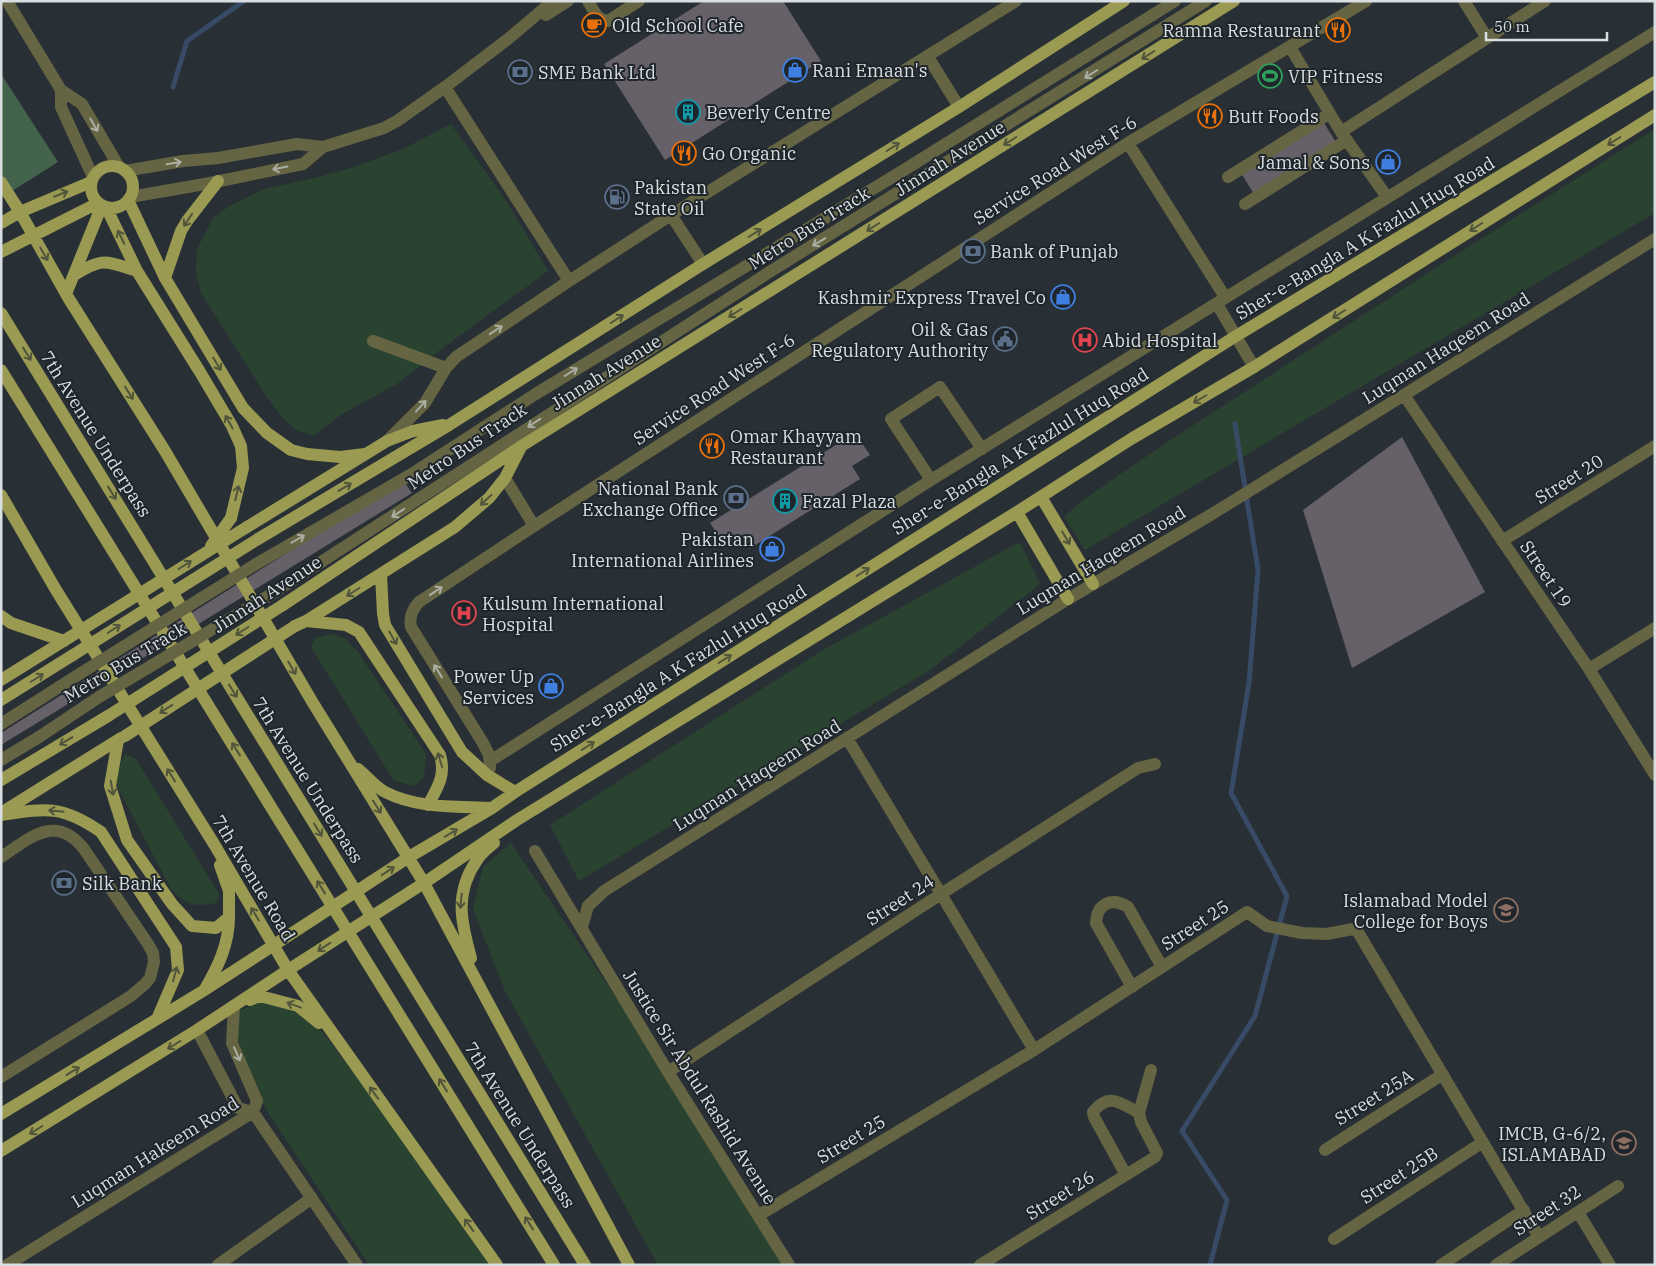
<svg xmlns="http://www.w3.org/2000/svg" width="1656" height="1266" viewBox="0 0 1656 1266" font-family="'IBM Plex Serif',serif">
  <style>
    .green { fill: #2a4331 }
    .forest { fill: #44634c }
    .lines { fill: none; stroke-linecap: round; stroke-linejoin: round }
    .stream { stroke: #374b66; stroke-width: 5 }
    .building { fill: #666068 }
    .minor { stroke: #656543; stroke-width: 12 }
    .major { stroke: #9a9a52; stroke-width: 12 }
    .minor-bridge { stroke: #656543; stroke-width: 12 }
    .major-bridge { stroke: #9a9a52; stroke-width: 12 }
    .oneway { stroke: #50543b }
    .oneway2 { stroke: #abaea2 }
    .labels { text-anchor: middle; dominant-baseline: central; stroke-width: 4; stroke-linejoin: round; paint-order: stroke }
    .poi-label { font-size: 18px; fill: #d9dee1; stroke: #1f262b; text-anchor: start }
    .street-label { font-size: 18px; fill: #d9dee1; stroke: #1f262b }
  </style>
  <rect width="100%" height="100%" fill="#293035"/>
  <path class="green" d="M451,124l56,78 41,69 -108,79 -43,34 -55,30 -29,22 -17,-6 -15,-14 -14,-19 -66,-104 -5,-21 1,-23 16,-31 15,-11 36,-18 46,-10 38,-10 55,-20z
    M1655,129v84l-570,337 -21,-33 16,-15 92,-63 279,-181z
    M1020,542l20,42 -110,86 -351,211 -29,-56 273,-175z
    M333,634l13,5 12,13 68,102 -2,23 -9,9 -21,-5 -83,-134 4,-9z
    M125,754l11,5 83,135 -3,9c-23,4 -28,3 -45,-14l-54,-103v-14z
    M511,843l177,261 101,161h-131l-153,-274 -32,-82 10,-42z
    M261,1002l37,4 22,23 142,187 35,49h-128l-102,-154 -21,-44 -8,-29v-27z"/>
  <path class="forest" d="M1,74l57,88 -57,36z"/>
  <g class="lines">
    <path class="stream" d="M173,87l14,-46 57,-40
      M1210,1265l17,-65 -45,-69 73,-115 32,-120 -56,-103 18,-110 9,-113 -23,-146"/>
  </g>
  <path class="building" d="M704,1h79l38,60 -156,99 -61,-96z
    M1324,123l13,21 -83,50 -13,-21z
    M855,433l15,22 -18,11 8,13 -111,70 -8,-14 -16,10 -15,-22z
    M1402,437l83,155 -133,76 -49,-158z
    M403,480l9,13 -411,252v-12z"/>
  <g class="lines">
    <path class="minor" d="M7,1l54,89 21,14 37,63
      M588,1c5,8 9,20 20,20l31,-20
      M1464,1l23,37
      M546,15l22,-14
      M1290,47l51,85 46,65
      M928,57l31,50
      M445,87l124,194
      M61,90v17l32,70
      M1341,132l204,-131
      M1128,143l97,154
      M125,171l58,-10 35,-3 79,-14 26,3
      M1228,177l101,-63
      M130,197l75,-13 98,-20 20,-17 61,-19 13,-7 48,-34 63,-48 45,-38
      M1245,204l102,-64
      M671,215l32,49
      M1217,304l37,63
      M373,341l73,27
      M1404,395l185,274 66,106
      M387,441l38,-38 21,-35 10,-11 113,-76 102,-66 345,-214
      M505,478l29,48
      M931,480l-40,-61 49,-32 42,62
      M1502,541l153,-95
      M256,564l154,-89 124,-80 370,-225 271,-169
      M270,595l501,-324 435,-270
      M1589,669l66,-41
      M1,724l80,-51
      M847,738l94,156 93,156
      M1,760l38,-23 60,-40
      M490,761l441,-281 724,-448
      M490,768l-1,-13 -6,-12 -72,-116c-2,-10 1,-17 8,-25l115,-76 594,-383 238,-142
      M535,851l133,221 121,193
      M1,857c29,-19 55,-44 83,-8l64,95 5,9 1,9 -4,16 -5,6 -14,12 -130,81
      M582,927l6,-21 16,-15 464,-292 149,-88 438,-272
      M1132,987l-36,-64c1,-20 16,-26 32,-16l34,60
      M234,1006l-2,37 25,58 -4,11
      M197,1030l41,78 15,4
      M668,1072l273,-178 197,-126 17,-4
      M253,1112l104,153
      M1325,1150l118,-76
      M1126,1175l-32,-58 -1,-5c16,-20 28,-9 46,1
      M1578,1212l32,53
      M759,1215l275,-165 213,-138 20,14 35,7 25,1 26,-5 5,3 181,305
      M1334,1239l149,-97
      M7,1265l246,-153
      M218,1265l94,-67
      M980,1265l175,-108 2,-4 -16,-31 -2,-9 12,-43
      M1441,1265l83,-55
      M1496,1265l122,-79"/>
    <path class="major" d="M91 187a21 21 0 1 1 42 0a21 21 0 1 1-42 0Z
      M218,181l-31,40 -6,10 -16,47 78,130 24,25 24,17 16,4 33,3 25,-3
      M1,182l19,30 49,87 96,152 148,252 111,180 205,382
      M128,200l37,78
      M106,207l31,64 63,101 32,54 9,20 2,22 -12,50
      M1,223l19,-11 71,-30
      M1,252l97,-49
      M74,275c30,-18 31,-14 63,-4
      M66,294l36,-89
      M1,313l584,952
      M1,370l553,895
      M1,495l55,95 158,254 74,126 209,295
      M1041,497l52,87
      M1017,512l51,87
      M247,527l140,-86 26,-10 30,-6
      M258,539l191,-114 254,-161 256,-157 165,-106
      M381,574l2,40 2,11 77,127 25,23 28,17
      M283,605l240,-160 711,-444
      M1,616l10,7 53,18
      M306,621l40,4 13,7 81,123c6,20 -2,32 -12,50
      M295,626l11,-5 149,-94 34,-29 16,-20 16,-31
      M1,680l69,-43
      M1,700l72,-45
      M118,740l-8,46 17,54 45,64 20,22 24,2 13,-11v-26l-9,-26
      M358,769c9,7 17,18 27,23 33,17 72,14 107,16
      M1,780l107,-64
      M4,811l117,-73
      M1,815c46,-7 61,-10 100,17l75,115 2,23 -21,49
      M409,857l83,-49 23,-16 721,-456 419,-254
      M424,883l93,-63 500,-308 114,-73 123,-72 401,-252
      M471,958c-10,-36 -17,-65 6,-98 4,-7 11,-12 17,-17
      M205,989c13,-22 24,-45 24,-72
      M250,1000l10,-4 38,10 21,17
      M1,1114l202,-123 71,-46
      M1,1151l196,-121 91,-60"/>
    <path class="minor-bridge" d="M81,673l175,-109
      M99,697l171,-102"/>
    <path class="major-bridge" d="M211,546l20,-28
      M70,637l177,-110
      M73,655l185,-116
      M108,716l175,-111
      M125,736l170,-110
      M274,945l135,-88
      M288,970l136,-87"/>
  </g>
  <defs><path id="oneway-shaft" d="M-6 0H5M1.5-3L5.5 0L1.5 3" fill="none" stroke-width="1.6" stroke-linecap="round" stroke-linejoin="round" transform="scale(1.25)"/></defs>
  <g class="oneway">
    <use href="#oneway-shaft" transform="translate(1148 55) rotate(148)"/>
    <use href="#oneway-shaft" transform="translate(1010 141) rotate(148)"/>
    <use href="#oneway-shaft" transform="translate(1614 141) rotate(148)"/>
    <use href="#oneway-shaft" transform="translate(893 147) rotate(-32)"/>
    <use href="#oneway-shaft" transform="translate(61 194) rotate(-21)"/>
    <use href="#oneway-shaft" transform="translate(188 220) rotate(124)"/>
    <use href="#oneway-shaft" transform="translate(873 227) rotate(148)"/>
    <use href="#oneway-shaft" transform="translate(1476 227) rotate(148)"/>
    <use href="#oneway-shaft" transform="translate(755 233) rotate(-32)"/>
    <use href="#oneway-shaft" transform="translate(121 237) rotate(-116)"/>
    <use href="#oneway-shaft" transform="translate(44 254) rotate(60)"/>
    <use href="#oneway-shaft" transform="translate(735 313) rotate(148)"/>
    <use href="#oneway-shaft" transform="translate(1339 314) rotate(148)"/>
    <use href="#oneway-shaft" transform="translate(617 319) rotate(-32)"/>
    <use href="#oneway-shaft" transform="translate(27 354) rotate(58)"/>
    <use href="#oneway-shaft" transform="translate(217 364) rotate(59)"/>
    <use href="#oneway-shaft" transform="translate(129 393) rotate(58)"/>
    <use href="#oneway-shaft" transform="translate(1200 399) rotate(150)"/>
    <use href="#oneway-shaft" transform="translate(229 422) rotate(-119)"/>
    <use href="#oneway-shaft" transform="translate(345 487) rotate(-31)"/>
    <use href="#oneway-shaft" transform="translate(112 493) rotate(58)"/>
    <use href="#oneway-shaft" transform="translate(237 493) rotate(-77)"/>
    <use href="#oneway-shaft" transform="translate(486 500) rotate(137)"/>
    <use href="#oneway-shaft" transform="translate(1066 538) rotate(59)"/>
    <use href="#oneway-shaft" transform="translate(185 565) rotate(-32)"/>
    <use href="#oneway-shaft" transform="translate(863 572) rotate(-32)"/>
    <use href="#oneway-shaft" transform="translate(353 592) rotate(148)"/>
    <use href="#oneway-shaft" transform="translate(114 629) rotate(-32)"/>
    <use href="#oneway-shaft" transform="translate(242 631) rotate(148)"/>
    <use href="#oneway-shaft" transform="translate(393 638) rotate(60)"/>
    <use href="#oneway-shaft" transform="translate(725 659) rotate(-32)"/>
    <use href="#oneway-shaft" transform="translate(292 668) rotate(60)"/>
    <use href="#oneway-shaft" transform="translate(37 678) rotate(-32)"/>
    <use href="#oneway-shaft" transform="translate(233 691) rotate(58)"/>
    <use href="#oneway-shaft" transform="translate(166 709) rotate(147)"/>
    <use href="#oneway-shaft" transform="translate(66 741) rotate(149)"/>
    <use href="#oneway-shaft" transform="translate(588 746) rotate(-32)"/>
    <use href="#oneway-shaft" transform="translate(236 749) rotate(-122)"/>
    <use href="#oneway-shaft" transform="translate(440 760) rotate(-107)"/>
    <use href="#oneway-shaft" transform="translate(171 775) rotate(-122)"/>
    <use href="#oneway-shaft" transform="translate(112 788) rotate(80)"/>
    <use href="#oneway-shaft" transform="translate(377 807) rotate(58)"/>
    <use href="#oneway-shaft" transform="translate(56 811) rotate(-174)"/>
    <use href="#oneway-shaft" transform="translate(318 830) rotate(58)"/>
    <use href="#oneway-shaft" transform="translate(451 833) rotate(-31)"/>
    <use href="#oneway-shaft" transform="translate(388 871) rotate(-33)"/>
    <use href="#oneway-shaft" transform="translate(321 887) rotate(-122)"/>
    <use href="#oneway-shaft" transform="translate(461 901) rotate(96)"/>
    <use href="#oneway-shaft" transform="translate(255 914) rotate(-121)"/>
    <use href="#oneway-shaft" transform="translate(324 947) rotate(147)"/>
    <use href="#oneway-shaft" transform="translate(175 974) rotate(-75)"/>
    <use href="#oneway-shaft" transform="translate(294 1005) rotate(-160)"/>
    <use href="#oneway-shaft" transform="translate(174 1045) rotate(148)"/>
    <use href="#oneway-shaft" transform="translate(73 1071) rotate(-31)"/>
    <use href="#oneway-shaft" transform="translate(443 1085) rotate(-122)"/>
    <use href="#oneway-shaft" transform="translate(374 1093) rotate(-126)"/>
    <use href="#oneway-shaft" transform="translate(36 1130) rotate(148)"/>
    <use href="#oneway-shaft" transform="translate(529 1223) rotate(-122)"/>
    <use href="#oneway-shaft" transform="translate(469 1225) rotate(-126)"/>
  </g>
  <g class="oneway2">
    <use href="#oneway-shaft" transform="translate(1091 74) rotate(148)"/>
    <use href="#oneway-shaft" transform="translate(94 125) rotate(60)"/>
    <use href="#oneway-shaft" transform="translate(174 163) rotate(-10)"/>
    <use href="#oneway-shaft" transform="translate(280 168) rotate(169)"/>
    <use href="#oneway-shaft" transform="translate(819 242) rotate(149)"/>
    <use href="#oneway-shaft" transform="translate(496 330) rotate(-34)"/>
    <use href="#oneway-shaft" transform="translate(571 372) rotate(-32)"/>
    <use href="#oneway-shaft" transform="translate(421 406) rotate(-48)"/>
    <use href="#oneway-shaft" transform="translate(534 423) rotate(147)"/>
    <use href="#oneway-shaft" transform="translate(398 513) rotate(147)"/>
    <use href="#oneway-shaft" transform="translate(298 539) rotate(-30)"/>
    <use href="#oneway-shaft" transform="translate(436 591) rotate(-34)"/>
    <use href="#oneway-shaft" transform="translate(438 671) rotate(-122)"/>
    <use href="#oneway-shaft" transform="translate(237 1054) rotate(66)"/>
  </g>
  <defs>
    <g id="cafe-ring" transform="scale(1.25)"><circle r="9.5" fill="#1f262b" stroke="#e8710a" stroke-width="1.5"/><path d="M-5.5-4.5H6V0H3Q3 3.5 0 3.5H-2.5Q-5.5 3.5-5.5 0ZM3-3.2v2h1.7v-2ZM-6 4.5H4V6H-6Z" fill="#e8710a"/></g>
    <g id="restaurant-ring" transform="scale(1.25)"><circle r="9.5" fill="#1f262b" stroke="#e8710a" stroke-width="1.5"/><path d="M-5-6h1v4h1v-4h1v4h1v-4h1v5L-1.5 .5V6h-2V.5L-5-1ZM5-6V6H3V1.5H1.5Q1.5-4 5-6Z" fill="#e8710a"/></g>
    <g id="shop-ring" transform="scale(1.25)"><circle r="9.5" fill="#1f262b" stroke="#3f7fe0" stroke-width="1.5"/><path d="M-5-2.5h2.3a2.7 3.5 0 0 1 5.4 0H5L5.5 6h-11ZM-1.5-2.5h3a1.5 2.3 0 0 0-3 0Z" fill="#3f7fe0"/></g>
    <g id="bank-ring" transform="scale(1.25)"><circle r="9.5" fill="#1f262b" stroke="#5c6f8a" stroke-width="1.5"/><path d="M-6-4H6V4H-6ZM0-2.3a2.3 2.3 0 1 0 0 4.6a2.3 2.3 0 1 0 0-4.6Z" fill="#5c6f8a"/></g>
    <g id="stadium-ring" transform="scale(1.25)"><circle r="9.5" fill="#1f262b" stroke="#2e9e5b" stroke-width="1.5"/><path d="M0-5a6.5 5 0 1 0 0 10a6.5 5 0 1 0 0-10ZM-3.5-1.8h7v3.6h-7Z" fill="#2e9e5b"/></g>
    <g id="building-ring" transform="scale(1.25)"><circle r="9.5" fill="#1f262b" stroke="#0f9aa8" stroke-width="1.5"/><path d="M-4-6H4V6H1V3H-1V6H-4ZM-2.5-4.3h1.7v1.8h-1.7ZM.8-4.3h1.7v1.8H.8ZM-2.5-1h1.7V.8h-1.7ZM.8-1h1.7V.8H.8Z" fill="#0f9aa8"/></g>
    <g id="fuel-ring" transform="scale(1.25)"><circle r="9.5" fill="#1f262b" stroke="#5c6f8a" stroke-width="1.5"/><path d="M-5.5-6h7V0h2V4h1.3V-2.5L3-4.5l.8-.8L6-3V5H2.5V1h-1V6h-7ZM-4.2-4.7v3.2H.2V-4.7Z" fill="#5c6f8a"/></g>
    <g id="civic-ring" transform="scale(1.25)"><circle r="9.5" fill="#1f262b" stroke="#5c6f8a" stroke-width="1.5"/><path d="M-.6-6.5H3V-4.5H.6V-3L4-1V1h2V6H-6V1h2V-1L-.6-3ZM-1.2 2.5V6h2.4V2.5Z" fill="#5c6f8a"/></g>
    <g id="hospital-ring" transform="scale(1.25)"><circle r="9.5" fill="#1f262b" stroke="#e0444e" stroke-width="1.5"/><path d="M-5-5h3v3.5h4V-5h3V5h-3V1.5h-4V5h-3Z" fill="#e0444e"/></g>
    <g id="school-ring" transform="scale(1.25)"><circle r="9.5" fill="#1f262b" stroke="#8d6e63" stroke-width="1.5"/><path d="M0-5L7-2L0 1L-7-2ZM-4 1L0 2.5L4 1V4Q0 6-4 4Z" fill="#8d6e63"/></g>
    <g id="university-ring" transform="scale(1.25)"><circle r="9.5" fill="#1f262b" stroke="#8d6e63" stroke-width="1.5"/><path d="M0-5L7-2L0 1L-7-2ZM-4 1L0 2.5L4 1V4Q0 6-4 4Z" fill="#8d6e63"/></g>
  </defs>
  <g fill-rule="evenodd">
    <use href="#cafe-ring" x="594" y="25"/>
    <use href="#restaurant-ring" x="1338" y="30"/>
    <use href="#shop-ring" x="795" y="70"/>
    <use href="#bank-ring" x="520" y="72"/>
    <use href="#stadium-ring" x="1270" y="76"/>
    <use href="#building-ring" x="688" y="112"/>
    <use href="#restaurant-ring" x="1210" y="116"/>
    <use href="#restaurant-ring" x="684" y="153"/>
    <use href="#shop-ring" x="1388" y="162"/>
    <use href="#fuel-ring" x="617" y="197"/>
    <use href="#bank-ring" x="973" y="251"/>
    <use href="#shop-ring" x="1063" y="297"/>
    <use href="#civic-ring" x="1005" y="339"/>
    <use href="#hospital-ring" x="1085" y="340"/>
    <use href="#restaurant-ring" x="712" y="446"/>
    <use href="#bank-ring" x="736" y="498"/>
    <use href="#building-ring" x="785" y="501"/>
    <use href="#shop-ring" x="772" y="549"/>
    <use href="#hospital-ring" x="464" y="613"/>
    <use href="#shop-ring" x="551" y="686"/>
    <use href="#bank-ring" x="64" y="883"/>
    <use href="#school-ring" x="1506" y="910"/>
    <use href="#university-ring" x="1624" y="1143"/>
  </g>
  <g class="labels">
    <g class="poi-label">
      <text x="612" y="25">Old School Cafe</text>
      <text x="1320" y="30" text-anchor="end">Ramna Restaurant</text>
      <text x="812" y="70">Rani Emaan's</text>
      <text x="538" y="72">SME Bank Ltd</text>
      <text x="1288" y="76">VIP Fitness</text>
      <text x="706" y="112">Beverly Centre</text>
      <text x="1228" y="116">Butt Foods</text>
      <text x="702" y="153">Go Organic</text>
      <text x="1370" y="162" text-anchor="end">Jamal &amp; Sons</text>
      <text x="634" y="187">Pakistan<tspan x="634" dy="21">State Oil</tspan></text>
      <text x="990" y="251">Bank of Punjab</text>
      <text x="1046" y="297" text-anchor="end">Kashmir Express Travel Co</text>
      <text x="988" y="329" text-anchor="end">Oil &amp; Gas<tspan x="988" dy="21">Regulatory Authority</tspan></text>
      <text x="1102" y="340">Abid Hospital</text>
      <text x="730" y="436">Omar Khayyam<tspan x="730" dy="21">Restaurant</tspan></text>
      <text x="718" y="488" text-anchor="end">National Bank<tspan x="718" dy="21">Exchange Office</tspan></text>
      <text x="802" y="501">Fazal Plaza</text>
      <text x="754" y="539" text-anchor="end">Pakistan<tspan x="754" dy="21">International Airlines</tspan></text>
      <text x="482" y="603">Kulsum International<tspan x="482" dy="21">Hospital</tspan></text>
      <text x="534" y="676" text-anchor="end">Power Up<tspan x="534" dy="21">Services</tspan></text>
      <text x="82" y="883">Silk Bank</text>
      <text x="1488" y="900" text-anchor="end">Islamabad Model<tspan x="1488" dy="21">College for Boys</tspan></text>
      <text x="1606" y="1133" text-anchor="end">IMCB, G-6/2,<tspan x="1606" dy="21">ISLAMABAD</tspan></text>
    </g>
    <g class="street-label">
      <text transform="translate(950 158) rotate(-32)">Jinnah Avenue</text>
      <text transform="translate(1055 170) rotate(-32)">Service Road West F-6</text>
      <text transform="translate(809 228) rotate(-32)">Metro Bus Track</text>
      <text transform="translate(1365 238) rotate(-31)">Sher-e-Bangla A K Fazlul Huq Road</text>
      <text transform="translate(1446 348) rotate(-32)">Luqman Haqeem Road</text>
      <text transform="translate(606 372) rotate(-32)">Jinnah Avenue</text>
      <text transform="translate(714 389) rotate(-33)">Service Road West F-6</text>
      <text transform="translate(96 434) rotate(58)">7th Avenue Underpass</text>
      <text transform="translate(467 446) rotate(-34)">Metro Bus Track</text>
      <text transform="translate(1020 451) rotate(-32)">Sher-e-Bangla A K Fazlul Huq Road</text>
      <text transform="translate(1569 479) rotate(-32)">Street 20</text>
      <text transform="translate(1101 560) rotate(-31)">Luqman Haqeem Road</text>
      <text transform="translate(1546 574) rotate(56)">Street 19</text>
      <text transform="translate(267 594) rotate(-33)">Jinnah Avenue</text>
      <text transform="translate(125 662) rotate(-31)">Metro Bus Track</text>
      <text transform="translate(678 668) rotate(-32)">Sher-e-Bangla A K Fazlul Huq Road</text>
      <text transform="translate(757 775) rotate(-32)">Luqman Haqeem Road</text>
      <text transform="translate(308 780) rotate(58)">7th Avenue Underpass</text>
      <text transform="translate(254 878) rotate(59)">7th Avenue Road</text>
      <text transform="translate(900 900) rotate(-33)">Street 24</text>
      <text transform="translate(1195 925) rotate(-33)">Street 25</text>
      <text transform="translate(700 1087) rotate(58)">Justice Sir Abdul Rashid Avenue</text>
      <text transform="translate(1374 1097) rotate(-32)">Street 25A</text>
      <text transform="translate(520 1125) rotate(58)">7th Avenue Underpass</text>
      <text transform="translate(851 1139) rotate(-31)">Street 25</text>
      <text transform="translate(155 1152) rotate(-32)">Luqman Hakeem Road</text>
      <text transform="translate(1399 1175) rotate(-33)">Street 25B</text>
      <text transform="translate(1060 1195) rotate(-32)">Street 26</text>
      <text transform="translate(1547 1210) rotate(-33)">Street 32</text>
    </g>
  </g>
  <rect width="1656" height="1266" fill="none" stroke="#d9dee1" stroke-width="5"/>
  <path d="M1486 32v8h121v-8" fill="none" stroke="#d9dee1" stroke-width="2.5"/>
  <text x="1494" y="32" font-size="15" fill="#d9dee1" stroke="#1f262b" stroke-width="4" paint-order="stroke">50 m</text>
</svg>
